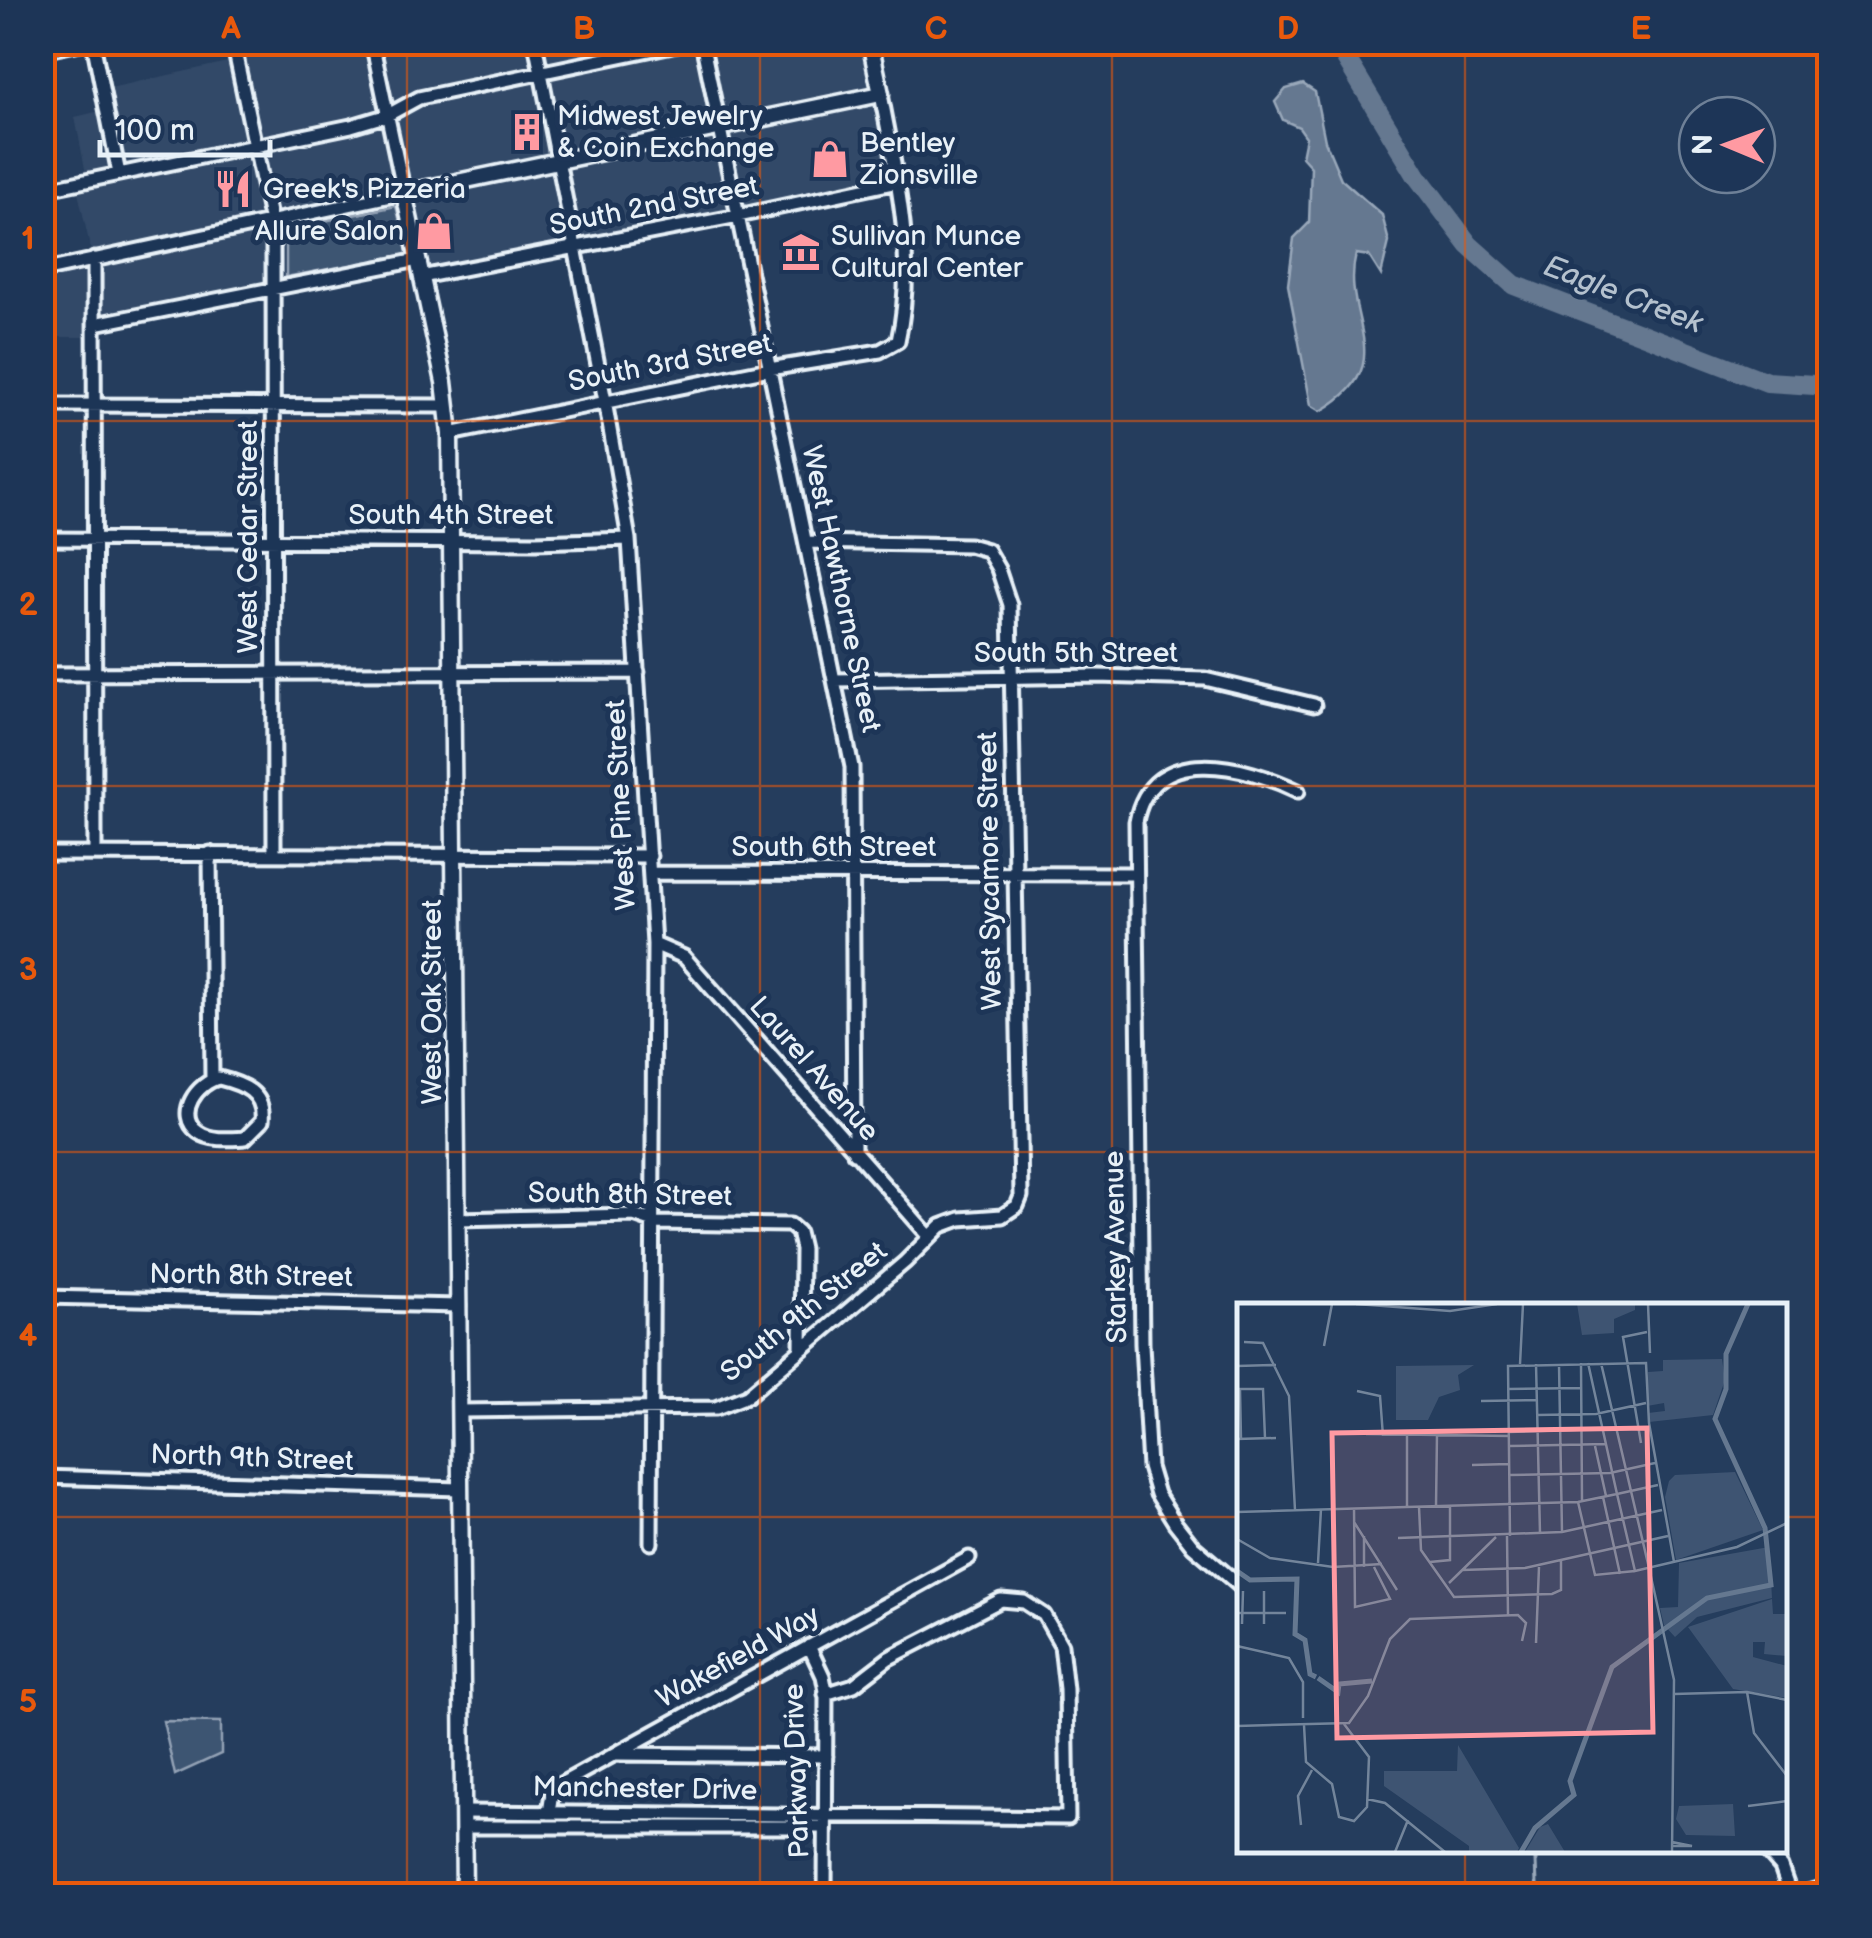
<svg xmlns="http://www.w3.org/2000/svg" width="1872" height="1938" viewBox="0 0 1872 1938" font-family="'Balsamiq Sans',sans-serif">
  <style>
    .built { fill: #334a68 }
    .green { fill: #3e5472; stroke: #93a2b5; stroke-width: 2.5 }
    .water { fill: #657890; stroke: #99a8ba; stroke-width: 2.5 }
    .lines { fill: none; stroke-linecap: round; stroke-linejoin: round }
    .stream { stroke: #99a8ba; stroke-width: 4 }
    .river { stroke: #657890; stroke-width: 20 }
    .minor-casing { stroke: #e8f1f8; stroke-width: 19 }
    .major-casing { stroke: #e8f1f8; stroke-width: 21 }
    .minor { stroke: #1d3557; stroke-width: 11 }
    .major { stroke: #1d3557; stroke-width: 14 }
    .grid { fill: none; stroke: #e8590c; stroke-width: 2.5; stroke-opacity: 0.55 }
    .labels { text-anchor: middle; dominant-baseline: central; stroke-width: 10; stroke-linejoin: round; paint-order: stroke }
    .poi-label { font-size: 28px; fill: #e8f1f8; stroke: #1d3557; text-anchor: start }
    .street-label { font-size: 28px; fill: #e8f1f8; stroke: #1d3557 }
    .water-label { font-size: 30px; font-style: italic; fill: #b4c1ce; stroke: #1d3557 }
    .inset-river { fill: none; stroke: #657890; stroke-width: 5 }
    .inset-road { fill: none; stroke: #73859b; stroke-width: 2.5 }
    .view { fill: #ff9aa2; fill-opacity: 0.15; stroke: #ff9aa2; stroke-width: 5 }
    .inset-edge { fill: none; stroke: #e8f1f8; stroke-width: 5 }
    .neatline { fill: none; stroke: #e8590c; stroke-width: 4 }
    .grid-label { font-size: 32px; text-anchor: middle; font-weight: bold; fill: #e8590c }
  </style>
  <rect width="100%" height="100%" fill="#253d5d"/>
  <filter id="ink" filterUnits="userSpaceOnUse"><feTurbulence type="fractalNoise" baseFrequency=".01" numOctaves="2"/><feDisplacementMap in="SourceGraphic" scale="20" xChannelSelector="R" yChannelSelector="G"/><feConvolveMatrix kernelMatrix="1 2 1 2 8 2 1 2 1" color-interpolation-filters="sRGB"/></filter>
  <g filter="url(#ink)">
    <path class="built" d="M244,43h616l29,132 -461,95 -16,-82 -147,34 2,61 -179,37 -1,17h-44l-1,-73 49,-13 -13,-59 11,-3 -14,-72 38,-9 -3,-20 136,-30z"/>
    <path class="green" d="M396,206l12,48 -122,23v-48z
      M163,1721l58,1v32l-46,21z"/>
    <path class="water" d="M1303,84l12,8 10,49 16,38 41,36 7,27 -8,33 -12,-19 -13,-2c-17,65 48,109 -35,157l-10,-6 -23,-120 6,-47 15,-15 2,-56 -9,-10 4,-20 -7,-10 -16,-7 -8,-18 11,-13z"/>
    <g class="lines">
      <path class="stream" d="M1535,1850l2,46"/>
      <path class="river" d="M1336,42l81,134 52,69 45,40 253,97 63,4"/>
      <g class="minor-casing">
        <path id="minor" d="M93,42l26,132
          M233,42l40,190 1,621
          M535,42l70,359 24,138 25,405 -3,599
          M702,42l150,725 2,386
          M42,51l43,-9
          M42,190l309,-64 37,-11 31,-17 268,-56
          M94,259l1,595
          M42,271l362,-78 -32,-151
          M421,277l317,-61 159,-34
          M95,324l323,-64
          M42,405l405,1
          M450,434l319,-65 111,-18 18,-10c19,-84 -2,-165 -17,-247
          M42,539l494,3 93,-3
          M42,674l596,-2
          M835,680l262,-4 108,3 109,26
          M210,853l2,226
          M42,854l608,2
          M651,873l485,1
          M654,944l30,13 246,280
          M219,1078c24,6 46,14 43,43l-17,17c-15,1 -35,3 -47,-6 -24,-18 0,-50 21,-54z
          M458,1219l176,-4 23,8 133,2 8,7 4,17 -1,101
          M42,1297l417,9
          M460,1411l256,-3 31,-12 158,-134 36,-36 19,-7 42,-3 15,-10 4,-10 -1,-57 -10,-534 -12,-36 -11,-19 -18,-5 -161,-3
          M42,1477l418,12
          M1240,1586l-47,-40 -18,-23 -18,-29 -8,-27 -7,-123 -6,-522c15,-82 110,-56 162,-31
          M809,1646l14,30 3,15 -1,205
          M617,1754l209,2
          M463,1812l605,6 -2,-129 -5,-44 -17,-30 -20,-13 -23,-2 -112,58 -35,27 -29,9
          M549,1813l3,-20 7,-8 410,-227
          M464,1827h361
          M1766,1850l15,17 10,29
          M1796,1896l34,-11"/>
      </g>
      <g class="major-casing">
        <path id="major" d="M464,1896l-14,-1462 -6,-52 -40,-189 477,-99 -11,-52"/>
      </g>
      <use href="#minor" class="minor"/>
      <use href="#major" class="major"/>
    </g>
  </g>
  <path class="grid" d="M407,42v1854M760,42v1854M1112,42v1854M1465,42v1264M42,421h1788M42,786h1788M42,1152h1788M42,1517h1198M1784,1517h46M1465,1850v46"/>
  <defs>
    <g id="building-bare" transform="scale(3)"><path d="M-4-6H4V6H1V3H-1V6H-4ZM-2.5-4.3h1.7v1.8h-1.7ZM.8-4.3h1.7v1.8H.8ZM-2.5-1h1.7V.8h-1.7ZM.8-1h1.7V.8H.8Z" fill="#ff9aa2" stroke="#1d3557" stroke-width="2.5" paint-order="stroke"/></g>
    <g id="shop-bare" transform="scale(3)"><path d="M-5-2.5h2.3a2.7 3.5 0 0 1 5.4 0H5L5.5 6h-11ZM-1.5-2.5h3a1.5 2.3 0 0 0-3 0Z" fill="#ff9aa2" stroke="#1d3557" stroke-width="2.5" paint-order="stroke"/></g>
    <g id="restaurant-bare" transform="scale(3)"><path d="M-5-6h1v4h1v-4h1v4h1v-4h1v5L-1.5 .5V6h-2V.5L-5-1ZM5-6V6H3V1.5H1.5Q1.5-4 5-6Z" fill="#ff9aa2" stroke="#1d3557" stroke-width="2.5" paint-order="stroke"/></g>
    <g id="museum-bare" transform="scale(3)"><path d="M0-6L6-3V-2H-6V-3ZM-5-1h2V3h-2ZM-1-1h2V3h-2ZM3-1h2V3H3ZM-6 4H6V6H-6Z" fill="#ff9aa2" stroke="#1d3557" stroke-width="2.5" paint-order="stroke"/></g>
  </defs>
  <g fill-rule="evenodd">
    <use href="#building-bare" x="527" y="132"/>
    <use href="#shop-bare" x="830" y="159"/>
    <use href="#restaurant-bare" x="233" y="189"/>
    <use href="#shop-bare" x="434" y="231"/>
    <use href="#museum-bare" x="801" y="252"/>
  </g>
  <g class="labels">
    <g class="poi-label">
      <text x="557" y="116">Midwest Jewelry<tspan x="557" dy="32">&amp; Coin Exchange</tspan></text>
      <text x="860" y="143">Bentley<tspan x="860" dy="32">Zionsville</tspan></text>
      <text x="263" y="189">Greek's Pizzeria</text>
      <text x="404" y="231" text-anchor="end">Allure Salon</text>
      <text x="831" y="236">Sullivan Munce<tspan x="831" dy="32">Cultural Center</tspan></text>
    </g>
    <g class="street-label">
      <text transform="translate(654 206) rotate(-11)">South 2nd Street</text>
      <text transform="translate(670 363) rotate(-11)">South 3rd Street</text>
      <text x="451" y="515">South 4th Street</text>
      <text transform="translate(248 537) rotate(-90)">West Cedar Street</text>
      <text transform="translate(841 589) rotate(78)">West Hawthorne Street</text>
      <text x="1076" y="653">South 5th Street</text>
      <text transform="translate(621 805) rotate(-93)">West Pine Street</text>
      <text x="834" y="847">South 6th Street</text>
      <text transform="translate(990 871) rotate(-91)">West Sycamore Street</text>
      <text transform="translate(432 1002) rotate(-90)">West Oak Street</text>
      <text transform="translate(814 1069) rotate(49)">Laurel Avenue</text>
      <text transform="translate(630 1195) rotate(1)">South 8th Street</text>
      <text transform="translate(1116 1247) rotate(-91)">Starkey Avenue</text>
      <text transform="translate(251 1276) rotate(1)">North 8th Street</text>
      <text transform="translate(804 1312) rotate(-39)">South 9th Street</text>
      <text transform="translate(252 1458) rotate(2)">North 9th Street</text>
      <text transform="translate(738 1657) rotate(-29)">Wakefield Way</text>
      <text transform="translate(797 1771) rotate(-92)">Parkway Drive</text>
      <text transform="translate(645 1789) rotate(1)">Manchester Drive</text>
    </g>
    <g class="water-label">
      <text transform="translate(1623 295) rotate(21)">Eagle Creek</text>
    </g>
  </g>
  <g transform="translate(1237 1303)">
    <rect width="550" height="550" fill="#253d5d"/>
    <path d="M340,1h58v6l-21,9v14l-32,2zM485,56l3,21 -12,35 -64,7 -1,-9 17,-2 -1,-8 -17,3 1,-34 15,-1v-11zM237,62l-16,10 2,15 -21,7 -11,23h-32v-54zM498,169l28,58 -87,30 -11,-63 4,-16 6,-6zM532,244l3,51 -75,19 -22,20 -11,-12 -4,-17 18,-1 1,-44zM535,296l1,15h14v42l-23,-2 1,-12h-12v15l34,9v32l-54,-9 -45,-62zM221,442l61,103 -2,4h-48v-6l-85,-60v-15h73zM496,501l2,32 -49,-1 -10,-16 3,-13zM311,521l17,28h-40l15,-25z" fill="#3e5472"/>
    <path class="inset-river" d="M0,268l13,9 47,-1 -2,55 10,6 5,34 6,3M81,375l20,14 1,-8 33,-3M284,549l14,-24 39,-33 -4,-14 42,-114 95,-69 64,-13 -6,-57 -50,-109 11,-30v-35l22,-50"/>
    <path class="inset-road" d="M119,1l94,7 47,-7M411,1l2,49M7,39l19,1 26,53 6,114M87,43l8,-42M344,60l1,137M351,60l29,131 41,-9M364,60l48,205M283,61l3,-60M299,61l4,169M322,62l3,167M0,63l39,-1M0,86h26l2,49M3,86l1,50M271,86l73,-1M120,88l23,5 3,40M244,98l56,-1M300,112l59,-1 50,-11M272,129l93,-3M129,131l143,2M0,136l39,-1M404,140l-18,-106 24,-5M272,143l96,-2M358,143l11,50M235,162l37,-1M272,172l101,-2 45,-10M366,194l17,77M341,199l17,73 40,-4M199,203l1,-72M170,204v-72M182,204l2,43 33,47 98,-3 9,-4v-29M117,205l1,99 35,-8 -16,-32M0,209l341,-10 39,-8 18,77 102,-24 50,-24M117,219l43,68M127,233v31M270,233l1,79M273,233l-2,-170 138,-3 3,60 25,139M161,235l164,-6 100,-22M0,236l33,19 63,9 49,-3M193,259l20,-2v-54M81,260l3,-54M412,265l25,112 -2,172M225,267l63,-2 143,-32M212,280l47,-46M0,310h49M5,321l1,-33M27,321v-33M299,340l3,-76M0,343l52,12 14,24v36M510,389l7,41 33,43M437,391l73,-2 40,8M67,422l2,37 26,22 7,33 15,4 13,-14 2,-50 -25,-33M0,423l112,-3 19,-27 22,-57 20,-20 108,-4 8,8 -4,18M130,496l18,4 60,49M511,503l39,-5M64,522l-3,-29 14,-26M435,539l20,4h-20M158,549l13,-32"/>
    <path class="view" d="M410,125l6,304 -316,6 -5,-305z"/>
    <rect width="550" height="550" class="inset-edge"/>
  </g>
  <rect width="1872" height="1938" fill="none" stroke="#1d3557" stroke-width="110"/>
  <g transform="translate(1727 145) rotate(271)"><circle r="48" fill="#1d3557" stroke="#6e8097" stroke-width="2.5"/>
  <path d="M0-8L18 38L0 25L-18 38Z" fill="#ff9aa2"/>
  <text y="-15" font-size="28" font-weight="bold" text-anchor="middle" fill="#e8f1f8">N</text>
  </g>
  <path d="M100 140v15h170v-15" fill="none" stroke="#e8f1f8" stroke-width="5"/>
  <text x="115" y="140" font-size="30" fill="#e8f1f8" stroke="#1d3557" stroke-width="8" paint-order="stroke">100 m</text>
  <rect x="55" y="55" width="1762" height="1828" class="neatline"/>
  <g class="grid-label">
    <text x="231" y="39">A</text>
    <text x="584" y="39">B</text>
    <text x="936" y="39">C</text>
    <text x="1288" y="39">D</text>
    <text x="1641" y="39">E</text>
    <text x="28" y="249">1</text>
    <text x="28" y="615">2</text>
    <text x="28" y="980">3</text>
    <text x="28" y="1346">4</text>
    <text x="28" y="1712">5</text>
  </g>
</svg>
